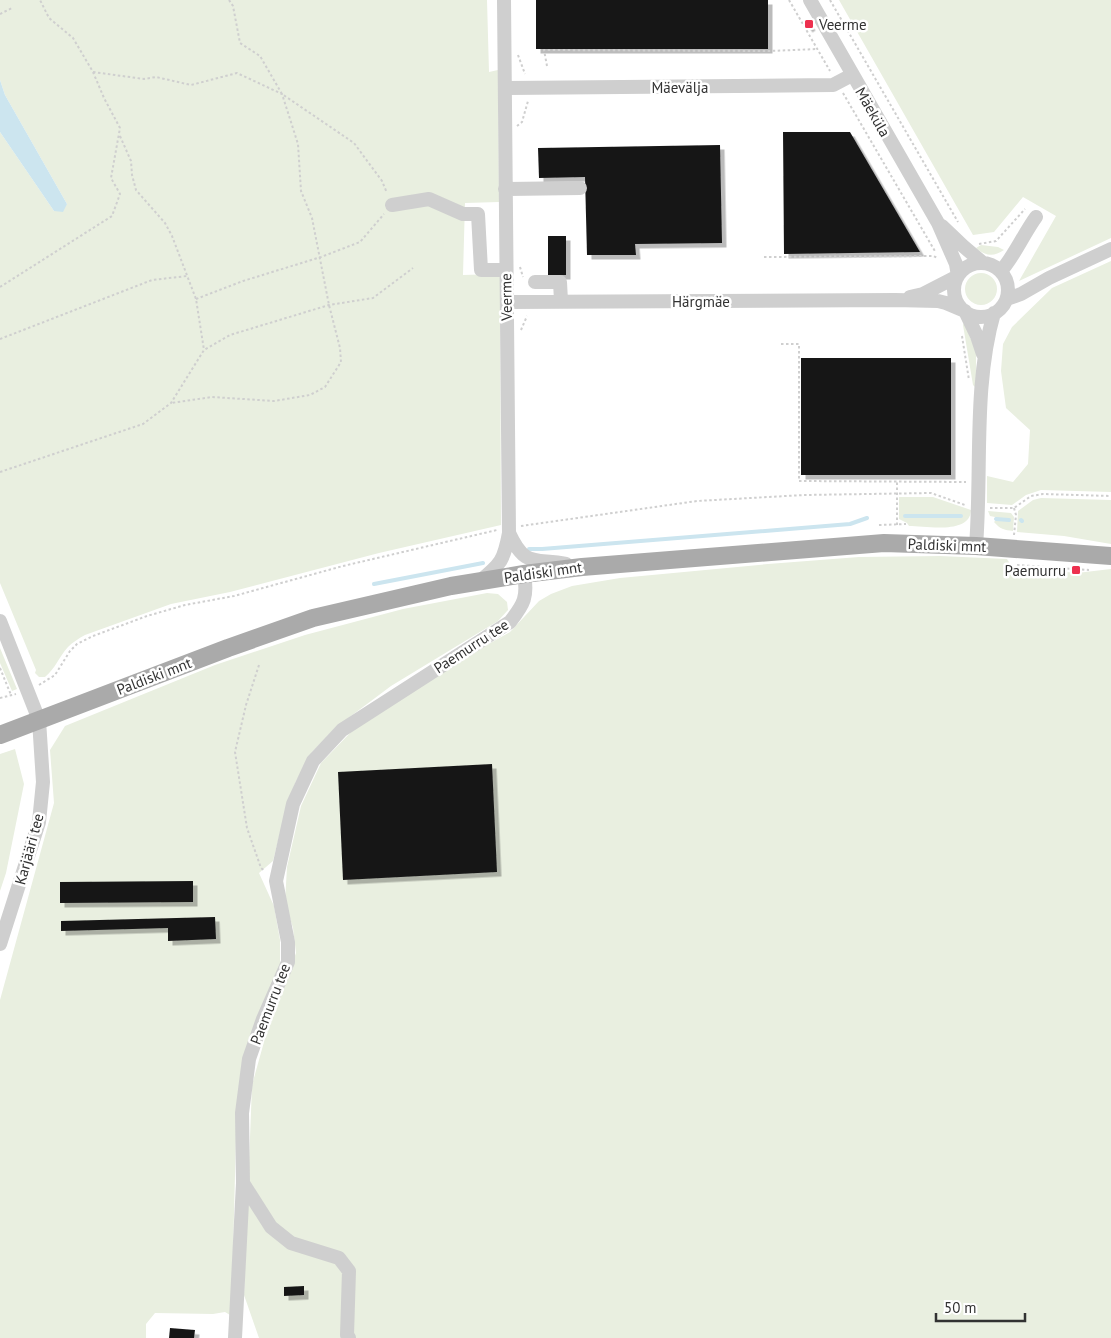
<svg xmlns="http://www.w3.org/2000/svg" width="1111" height="1338" viewBox="0 0 1111 1338" font-family="'PT Sans',sans-serif">
  <style>
    .green { fill: #e9efe0 }
    .water { fill: #cce5ef }
    .lines { fill: none; stroke-linecap: round; stroke-linejoin: round }
    .stream { stroke: #cce5ef; stroke-width: 4 }
    .building { fill: #191919; filter: url(#shadow) }
    .path { stroke: #cfcfcf; stroke-width: 2; stroke-dasharray: 2.5 2.5; stroke-linecap: butt }
    .minor { stroke: #cfcfcf; stroke-width: 14 }
    .major { stroke: #aaa; stroke-width: 18 }
    .poi-dot { fill: #ed304f; stroke: #fff; stroke-width: 2 }
    .labels { text-anchor: middle; dominant-baseline: central; stroke-width: 5; stroke-linejoin: round; paint-order: stroke }
    .poi-label { font-size: 15px; fill: #323232; stroke: #fff; text-anchor: start }
    .street-label { font-size: 15px; fill: #323232; stroke: #fff }
  </style>
  <defs>
    <filter id="shadow"><feDropShadow dx="4.5" dy="4.5" stdDeviation="0" flood-color="#0004"/></filter>
  </defs>
  <rect width="100%" height="100%" fill="#fff"/>
  <path class="green" d="M0,0h487l2,72 9,-2 1,132 -34,1 -2,72 34,-1 3,2 1,249 -122,28 -149,39 -59,12 -86,31c-7,4 -12,7 -17,12 -9,10 -13,22 -23,30h-6l-4,-4 1,-3 -36,-87v-451l54,79 13,-7 -62,-109 -5,-15z
    M839,0h272v238l-92,43 37,-65 -33,-19 -29,35 -21,3z
    M981,245l17,2 6,3c-10,7 -18,6 -27,-1l-1,-1z
    M1111,261v231l-70,-2 -15,5 -14,10 -25,-2v-27l26,6 15,-18 2,-34 -24,-22 -5,-37 2,-27 9,-17 40,-39z
    M965 289a16 16 0 1 1 32 0a16 16 0 1 1-32 0Z
    M964,323l12,28v37l-3,-3 -10,-60z
    M899,497h34l38,13c-1,25 -45,16 -62,16l-2,-3 -8,-4z
    M1041,498l70,2v44l-47,-8 -47,-4 1,-21 15,-11z
    M988,511l23,2 3,4 -1,14c-9,-1 -13,-2 -19,-9l2,-2 -1,-3 -5,-1z
    M940,556l67,3 5,8 65,6 34,-4v769h-852l-15,-43 8,-210 17,-61 27,-71 -3,-25 -8,-26 2,-35 14,-61 20,-43 31,-32 87,-59 71,-40 29,-31 12,-7 21,-8 48,-8 148,-14 91,-7z
    M487,593l11,1 9,8 1,8 -10,11 -107,65 -56,42 -23,24 -16,29 -10,28 -13,52 -14,12 15,33 6,34v24l-44,172 -4,156 -2,23 -5,-3 -12,2 -58,-1 -9,11v14h-146v-338l54,-197 -4,-53 15,-24 150,-61 90,-30 98,-26z
    M0,648l17,41 -5,2 -12,-28z
    M15,749l9,35 -18,89 -6,18v-137z"/>
  <path class="water" d="M0,80l5,15 62,109 -4,8 -9,-1 -54,-79z"/>
  <g class="lines">
    <path class="stream" d="M905,516h56
      M996,519l13,1
      M1021,520l1,1
      M529,549h13l308,-25 17,-6
      M374,584l109,-21"/>
  </g>
  <path class="building" d="M536,0h232v49h-232z
    M807,20l4,6 -3,2 -4,-6z
    M783,132h67l70,120 -136,2z
    M720,145l2,98 -87,1 1,11h-49l-2,-78 -46,1 -1,-30z
    M548,236h18v39h-18z
    M801,358h150v117h-150z
    M492,764l5,108 -154,8 -5,-108z
    M193,881v21l-133,1v-21z
    M215,917l1,22 -48,2v-13l-107,3v-10z
    M304,1286v9l-20,1v-9z
    M170,1328l25,2 -1,8h-25z"/>
  <g class="lines">
    <path class="path" d="M229,0l4,6 7,37 20,13 22,38 72,49 28,38 5,12
      M789,0l41,71
      M830,0l128,222
      M0,14l12,-6
      M518,55l7,19
      M547,66l-3,-16 225,1 49,-2
      M93,72l51,7 12,-2 35,8 46,-12 45,21 16,50 3,47 11,27 17,87 11,43 1,14 -16,25 -15,8 -36,6 -62,-4 -41,6
      M843,93l93,160
      M517,126l5,-4 6,-21
      M120,136l11,25 1,14 4,15 29,33 7,13 24,63 8,51
      M979,244l17,-3 29,-32
      M764,257l169,-1 5,2
      M520,267l3,10
      M0,287l112,-71 8,-22 -9,-16 9,-50 -16,-30 -11,-26 -20,-34 -24,-20 -9,-18
      M196,299l47,-18 78,-24 39,-15 24,-28
      M521,330l6,-14
      M962,336l7,44
      M0,339l152,-59 35,-4
      M781,344h18v137l167,1
      M0,472l143,-48 28,-21 33,-53 26,-15 99,-30 44,-7 40,-30
      M990,508h24l17,-12 12,-2 68,2
      M1014,508l2,7 -2,20
      M879,525l27,-1
      M897,525v-43
      M521,526l176,-25 107,-6 127,-2 34,12
      M1017,565l72,5
      M259,665l-13,40 -11,47 12,76 14,40 4,3
      M0,668l11,27
      M39,685l16,-10 15,-24 7,-7 16,-8 54,-20 38,-11 49,-9 109,-30 154,-36
      M0,698l16,-4"/>
    <path class="minor" d="M810,0l128,223 18,41 2,12
      M505,88l328,-3 19,-10
      M505,189l75,-1
      M392,205l37,-6 34,15h15l3,56h25
      M942,226l21,20 20,17
      M954 290a27 27 0 1 1 54 0a27 27 0 1 1-54 0Z
      M1001,271c14,-16 22,-36 35,-54
      M535,282h25l1,19
      M910,297l13,-3 35,-18
      M1007,299l14,-5 28,-16 62,-29
      M507,302l388,-2 43,1 8,2 19,8
      M965,311l12,25 6,18
      M509,533c16,35 25,25 57,31
      M976,546c6,-75 -3,-161 18,-233
      M480,581c21,-17 24,-21 29,-48l-5,-533
      M0,621l39,99 4,62 -4,40 -39,122
      M243,1183l28,44 20,16 48,15 10,13 -2,64 2,3
      M235,1338l8,-155 -1,-70 7,-54 14,-40 25,-57v-20l-12,-61 17,-77 20,-43 29,-31 168,-108c14,-18 18,-25 14,-48"/>
    <path class="major" d="M0,735l228,-87 85,-30 138,-32 73,-12 58,-7 302,-24 92,3 135,10"/>
  </g>
  <g class="poi-dot">
    <rect x="804" y="19" width="10" height="10" rx="2.5"/>
    <rect x="1071" y="565" width="10" height="10" rx="2.5"/>
  </g>
  <g class="labels">
    <g class="poi-label">
      <text x="819" y="24">Veerme</text>
      <text x="1066" y="570" text-anchor="end">Paemurru</text>
    </g>
    <g class="street-label">
      <text x="680" y="87">Mäevälja</text>
      <text transform="translate(873 112) rotate(60)">Mäeküla</text>
      <text transform="translate(506 297) rotate(-91)">Veerme</text>
      <text x="701" y="301">Härgmäe</text>
      <text transform="translate(947 545) rotate(2)">Paldiski mnt</text>
      <text transform="translate(543 572) rotate(-8)">Paldiski mnt</text>
      <text transform="translate(471 646) rotate(-33)">Paemurru tee</text>
      <text transform="translate(154 676) rotate(-21)">Paldiski mnt</text>
      <text transform="translate(29 849) rotate(-75)">Karjääri tee</text>
      <text transform="translate(270 1004) rotate(-69)">Paemurru tee</text>
    </g>
  </g>
  <path d="M936 1313v8h89v-8" fill="none" stroke="#323232" stroke-width="2.5"/>
  <text x="944" y="1313" font-size="15" fill="#323232" stroke="#ffffff" stroke-width="4" paint-order="stroke">50 m</text>
</svg>
